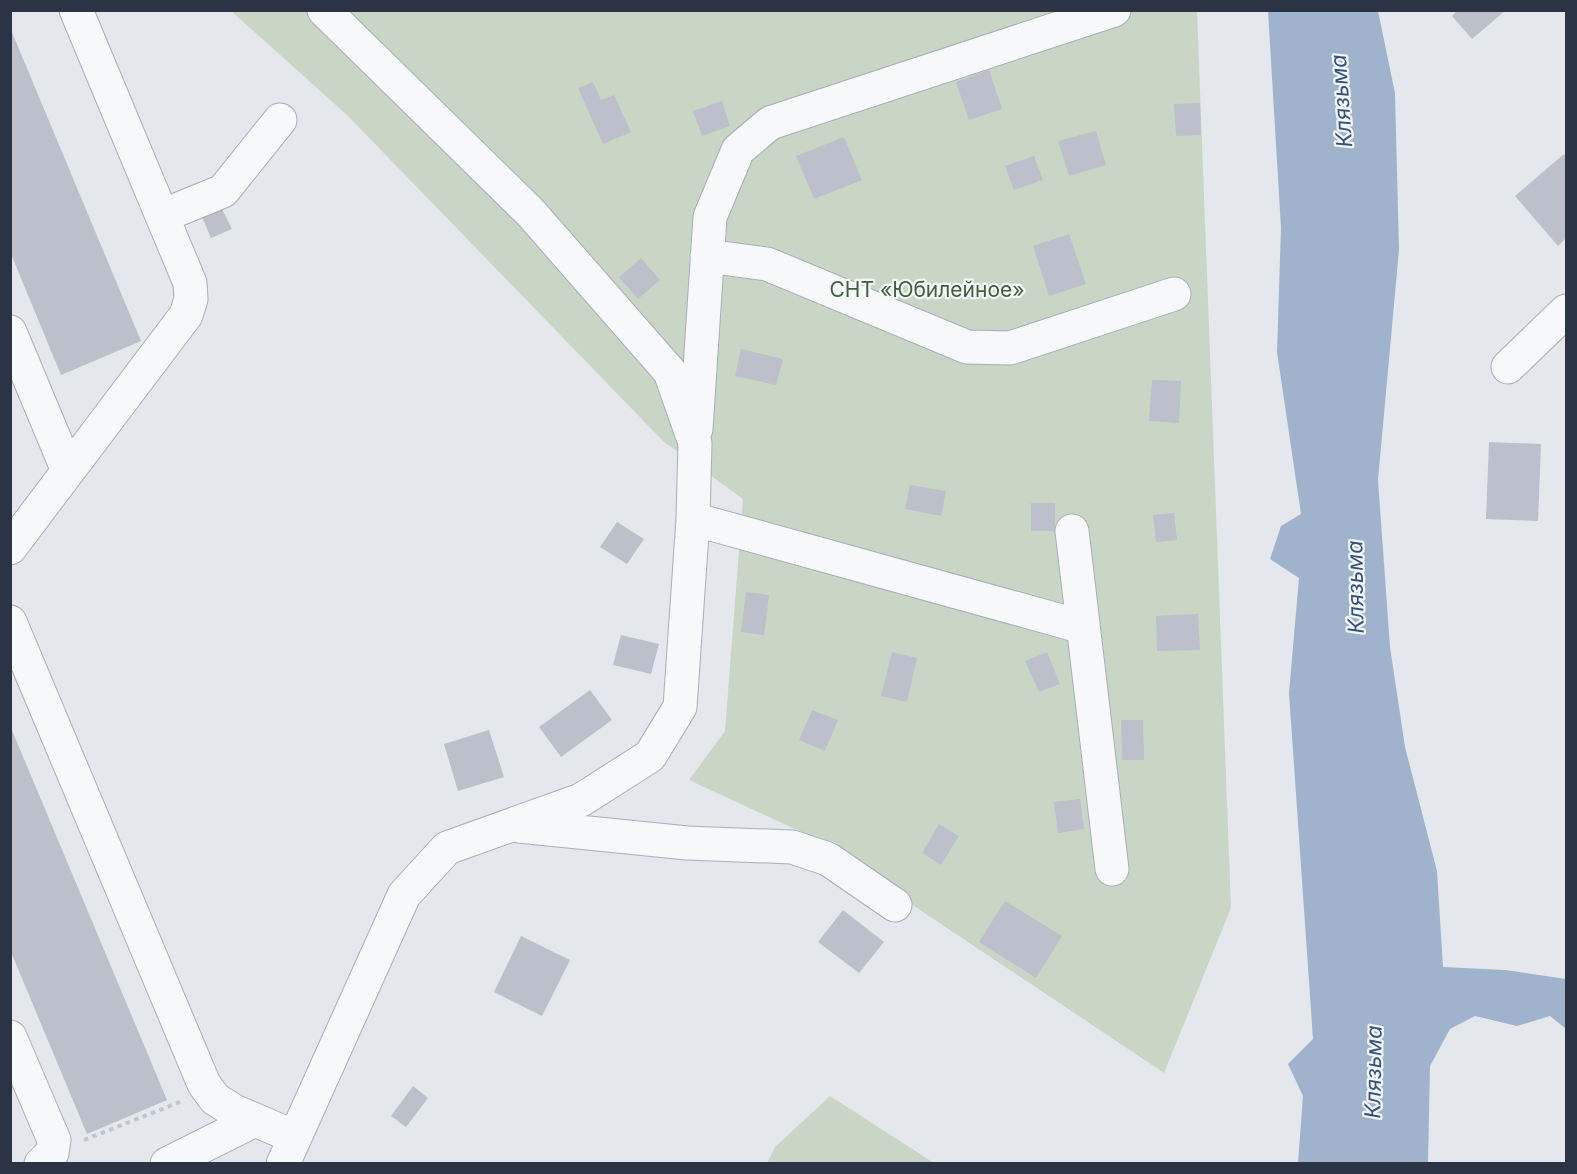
<svg xmlns="http://www.w3.org/2000/svg" width="1577" height="1174" viewBox="0 0 1577 1174" font-family="Inter,sans-serif">
  <style>
    .green { fill: #c9d6c5 }
    .water { fill: #9fb4cc }
    .building { fill: #bbc0ca }
    .lines { fill: none; stroke-linecap: round; stroke-linejoin: round }
    .minor-casing { stroke: #a9aeb7; stroke-width: 35 }
    .path { stroke: #c2c5cb; stroke-width: 4; stroke-dasharray: 4.5 4.5; stroke-linecap: butt }
    .minor { stroke: #f7f8fa; stroke-width: 33 }
    .labels { text-anchor: middle; dominant-baseline: central; stroke-width: 4.5; stroke-linejoin: round; paint-order: stroke }
    .park-label { font-size: 21px; fill: #3f6138; stroke: #f4f6f9 }
    .water-label { font-size: 22px; font-style: italic; fill: #34527a; stroke: #f4f6f9 }
  </style>
  <rect width="100%" height="100%" fill="#e4e7ec"/>
  <path class="green" d="M231,11h966l34,897 -67,165 -356,-238 -119,-55 36,-49 18,-232 -80,-58 -316,-326z
    M830,1096l104,67h-167l8,-16z"/>
  <path class="water" d="M1268,11h110l17,82 4,157 -21,230 12,167 15,100 32,124 6,96 62,3 61,9v50l-16,-13 -33,10 -42,-10 -25,13 -20,37 -2,97h-130l5,-67 -15,-32 25,-25 -24,-346 10,-115 -29,-19 11,-33 20,-12 -24,-162 4,-124z"/>
  <path class="building" d="M1458,10h48l-34,29 -20,-23z
    M11,30l130,311 -80,34 -50,-121z
    M989,70l13,39 -33,11 -13,-38z
    M593,82l8,18 13,-5 17,37 -28,12 -25,-56z
    M722,101l8,25 -28,10 -9,-25z
    M1200,103l1,32 -25,1 -2,-32z
    M1096,131l10,34 -37,11 -11,-35z
    M844,137l18,43 -48,19 -18,-43z
    M1564,154l2,3v81l-8,8 -43,-50z
    M1034,156l9,24 -29,10 -9,-24z
    M222,209l10,20 -21,9 -9,-21z
    M1069,234l17,50 -37,12 -16,-50z
    M641,258l19,22 -22,19 -19,-22z
    M741,349l42,10 -7,26 -41,-9z
    M1152,380l29,1 -2,42 -30,-2z
    M1489,442l52,2 -3,77 -52,-2z
    M910,485l36,6 -5,25 -36,-7z
    M1031,503h24v28h-24z
    M1174,513l3,27 -21,2 -3,-27z
    M617,522l27,17 -17,25 -27,-17z
    M746,592l23,3 -5,40 -23,-3z
    M1198,614l2,36 -43,1 -1,-35z
    M621,635l38,9 -8,30 -38,-9z
    M892,652l25,6 -10,44 -26,-6z
    M1047,652l13,32 -21,8 -14,-31z
    M590,690l22,30 -51,37 -22,-30z
    M812,710l26,10 -13,31 -26,-11z
    M1121,720h22l1,40h-22z
    M11,728l156,372 -80,34 -76,-182z
    M489,730l15,47 -46,14 -14,-47z
    M1080,799l4,30 -26,4 -4,-31z
    M939,824l20,12 -18,29 -19,-12z
    M1005,901l57,35 -26,42 -57,-36z
    M843,910l41,32 -25,31 -41,-31z
    M521,936l49,24 -28,56 -48,-24z
    M413,1086l15,12 -22,29 -15,-11z"/>
  <g class="lines">
    <g class="minor-casing">
      <path id="minor" d="M162,216l61,-25 57,-71
        M707,256l60,8 200,83 43,1 164,-54
        M10,332l58,139
        M1508,367l58,-56
        M696,429l14,-212 28,-67 32,-27 344,-113
        M693,519l390,108
        M1072,531l40,338
        M10,548l176,-233 5,-16 -1,-16 -114,-273
        M10,622l194,462 11,15 19,12 61,26
        M519,826l168,17 105,4 36,12 67,46
        M10,1037l44,103 -2,13 -11,11
        M167,1164l88,-44
        M283,1164l121,-269 43,-47 134,-48 69,-44 30,-49 13,-188 2,-76 -25,-71 -139,-159 -207,-203"/>
    </g>
    <path class="path" d="M84,1140l96,-38"/>
    <use href="#minor" class="minor"/>
  </g>
  <g class="labels">
    <g class="park-label">
      <text x="927" y="289">СНТ «Юбилейное»</text>
    </g>
    <g class="water-label">
      <text transform="translate(1341 101) rotate(-94)">Клязьма</text>
      <text transform="translate(1355 587) rotate(-91)">Клязьма</text>
      <text transform="translate(1373 1072) rotate(-89)">Клязьма</text>
    </g>
  </g>
  <rect width="1577" height="1174" fill="none" stroke="#2b3445" stroke-width="24"/>
</svg>
